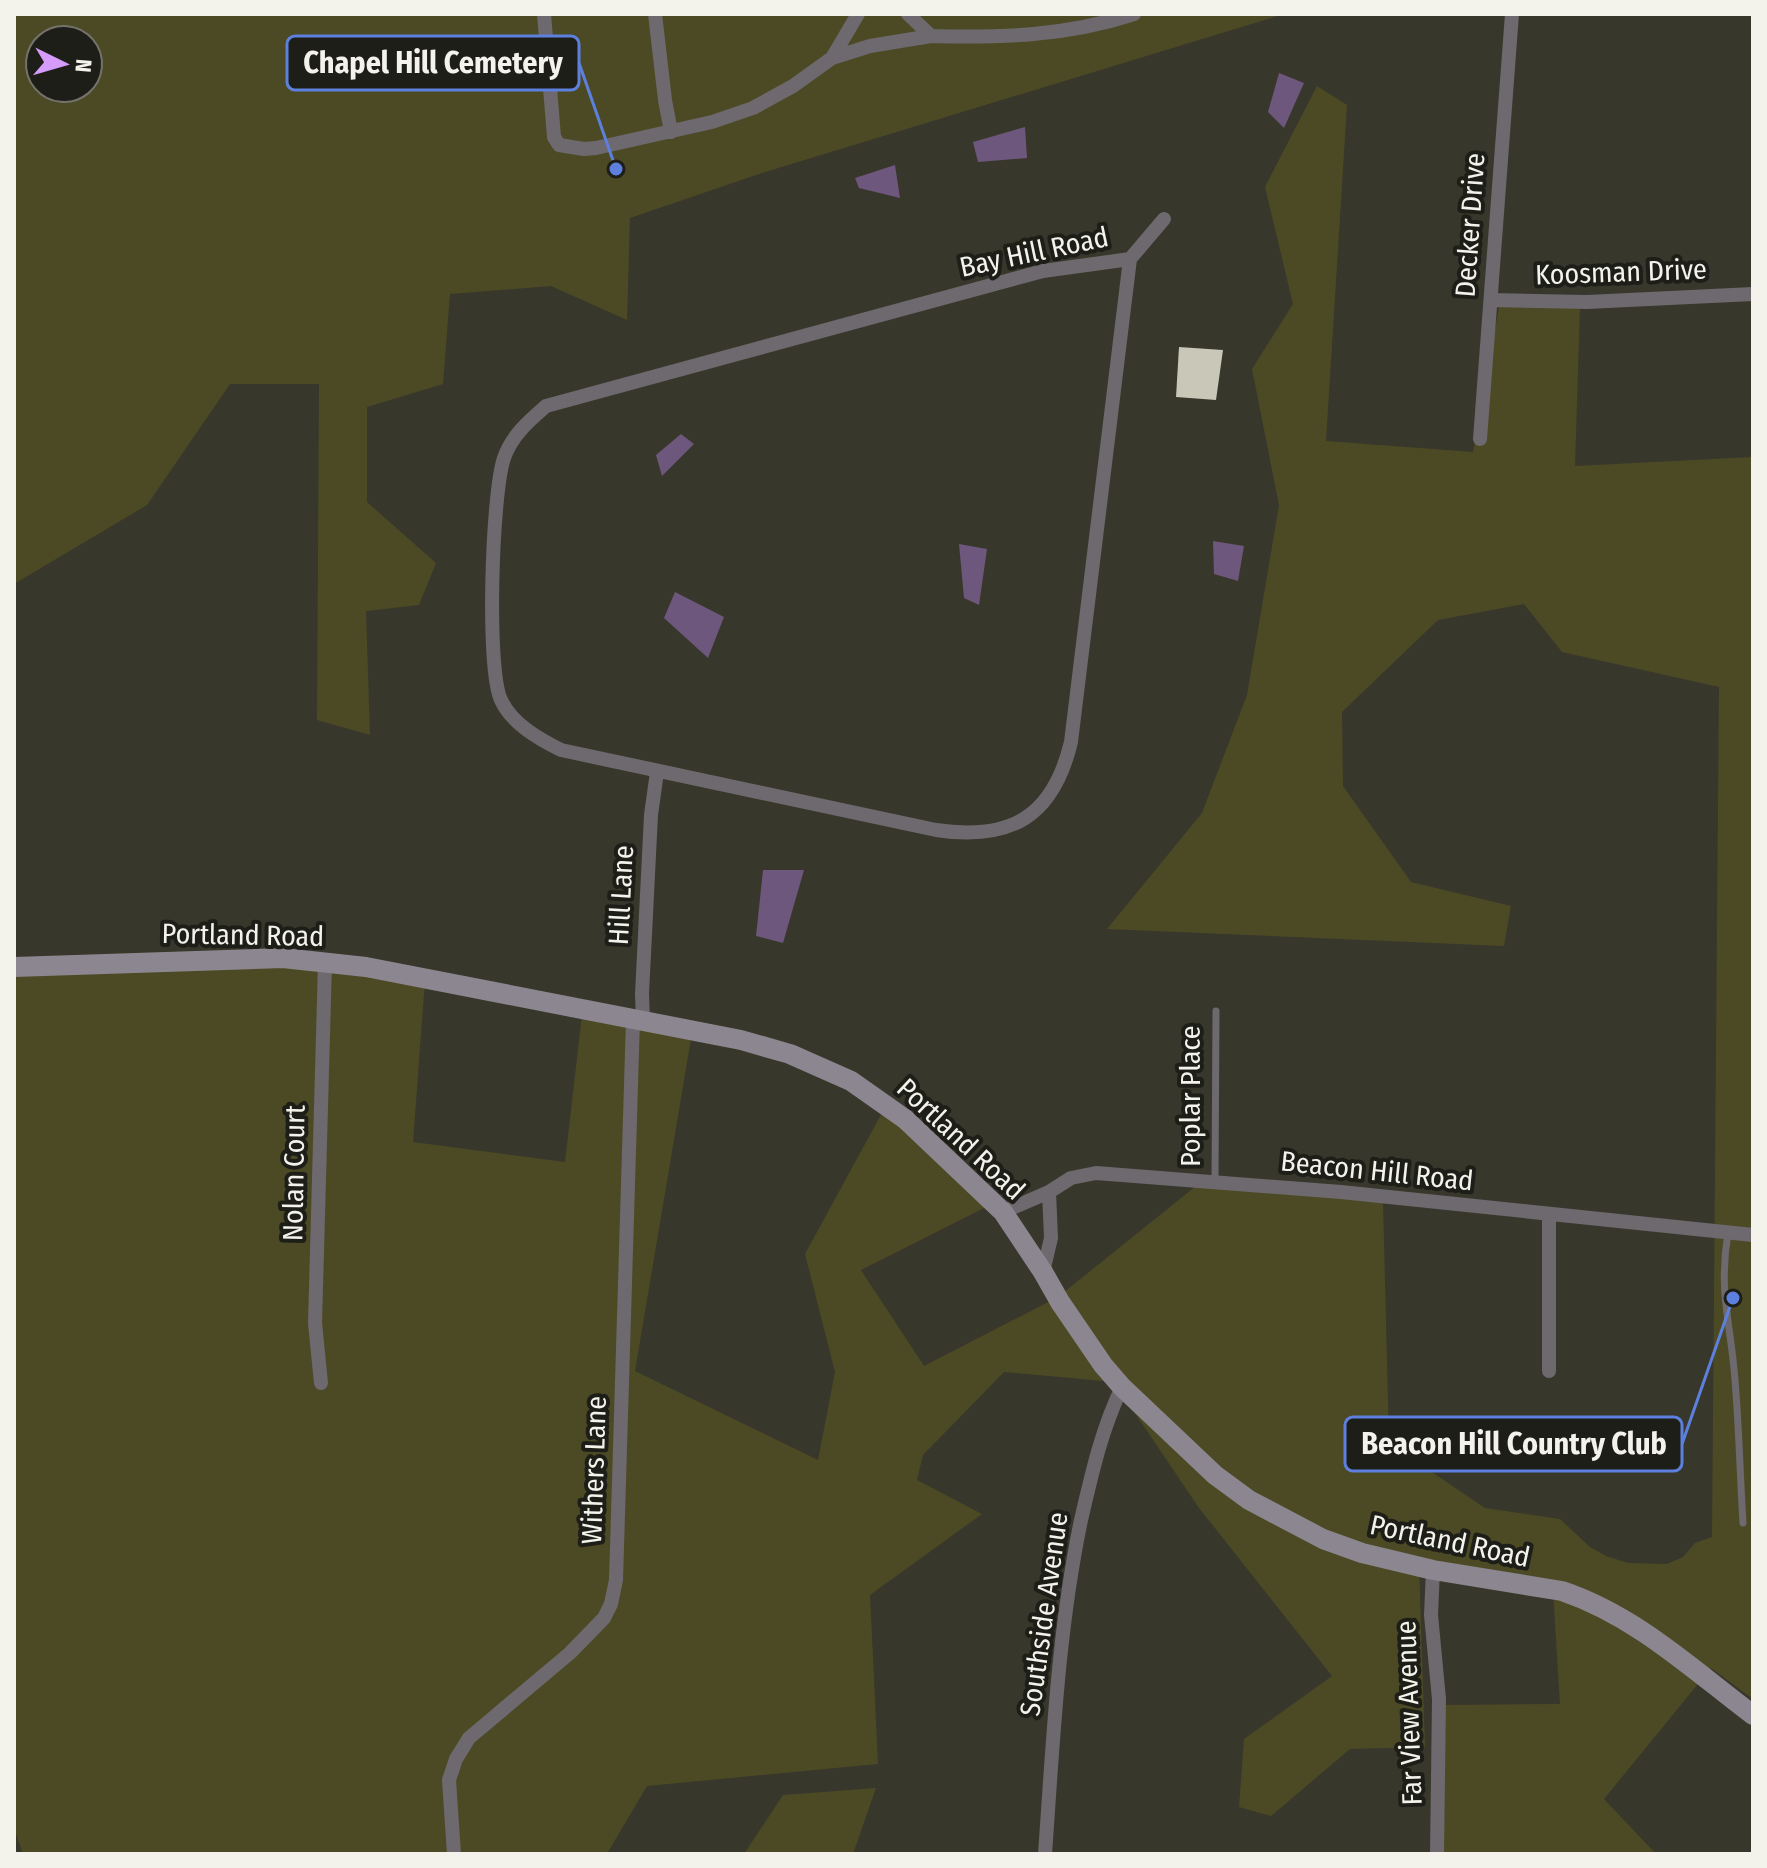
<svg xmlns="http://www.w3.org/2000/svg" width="1767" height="1868" viewBox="0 0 1767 1868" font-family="'Fira Sans Condensed',sans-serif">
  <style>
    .green { fill: #4c4a25; fill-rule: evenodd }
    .water { fill: #6d577c }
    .building { fill: #c8c7b8 }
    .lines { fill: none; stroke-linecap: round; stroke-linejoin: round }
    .lane { stroke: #6d696f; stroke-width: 7 }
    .street { stroke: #6d696f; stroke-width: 14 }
    .secondary { stroke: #8b868f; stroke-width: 20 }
    .labels { text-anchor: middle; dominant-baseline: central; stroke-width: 8; stroke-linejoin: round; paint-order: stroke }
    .street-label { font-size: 28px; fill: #f3f3eb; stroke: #1e1e18 }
    .leader { fill: none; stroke: #5d80de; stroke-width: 3 }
    .callout-dot { fill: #5d80de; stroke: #1e1e18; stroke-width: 3 }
    .callout { fill: #1e1e18; stroke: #5d80de; stroke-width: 3 }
    .callout-label { font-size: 30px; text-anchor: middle; font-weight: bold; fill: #f3f3eb }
  </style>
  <rect width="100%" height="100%" fill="#38372b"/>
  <path class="green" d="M14,14h1270l-522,159 -132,45 -3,102 -76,-34 -101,8 -7,90 -76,23v95l69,61 -17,42 -53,6 4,124 -53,-15 2,-336h-89l-83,121 -133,79zM40,40h48v48h-48z
    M1317,86l30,19 -21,336 147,11 26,-145 81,-1 -5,160 178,-9v1242l-42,-31 -107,131 52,55h-214l3,-149 115,-1 -7,-113 -134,-26 6,182 -75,2 -79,67 -32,-9 5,-68 88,-63 -133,-168 -85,-126 -110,-10 -81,83 -6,25 65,34 -112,81 8,169 -231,22 -39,66 1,2h-586l-9,-26v-857l288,-16 123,26 -12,161 152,20 18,-156 110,21 -58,344 183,89 17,-88 -30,-118 84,-154 105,103 -133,67 63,96 134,-69 143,-115 182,20 6,241 96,65 75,11 30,28 16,9 22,7 39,1 16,-7 12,-14 17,-6 7,-850 -157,-35 -38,-48 -86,16 -96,92 1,74 68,96 100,24 -7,40 -397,-17 95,-116 45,-118 32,-190 -27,-136 41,-65 -28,-117z
    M876,1788l-23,66h-109l39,-59z"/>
  <path class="water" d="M1279,73l25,10 -20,45 -16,-16z
    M1025,127l2,31 -49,4 -5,-20z
    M895,165l5,33 -41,-10 -4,-10z
    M681,434l13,10 -32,32 -6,-21z
    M1213,541l31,5 -6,35 -24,-7z
    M959,544l28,5 -8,56 -15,-7z
    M675,592l49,25 -16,41 -44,-40z
    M763,870h41l-21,73 -27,-7z"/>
  <path class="building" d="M1179,347l44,3 -7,50 -40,-3z"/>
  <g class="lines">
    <path class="lane" d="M1215,1182l1,-171
      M1728,1233c-10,59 3,91 7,147 4,48 5,95 8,143"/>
    <path class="street" d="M544,14l10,123 5,8 25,4 12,-1 116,-26 41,-14 40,-22 39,-28 26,-44
      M655,14l10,86 6,32
      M908,14l23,22c69,2 136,0 203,-22
      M832,58l38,-12 61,-10
      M1130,259l-59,483c-18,75 -60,99 -135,88l-375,-80c-22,-11 -49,-26 -60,-50 -15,-32 -9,-207 3,-242 8,-23 25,-37 42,-52l497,-135z
      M1130,259l34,-40
      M1491,300l96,2 166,-8
      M1480,439l32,-425
      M643,1021l-1,-27 9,-179 6,-43
      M1003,1212l46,-20 22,-14 25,-5 245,19 412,43
      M1043,1272l8,-34 -2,-46
      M1549,1371v-157
      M321,1383l-6,-60 10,-360
      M1433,1570l-2,45 8,84 -2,155
      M454,1854l-5,-74 7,-21 13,-21 101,-85 34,-35 7,-14 5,-24 17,-561
      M1045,1854c8,-112 13,-223 36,-334 11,-47 20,-89 41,-133"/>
    <path class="secondary" d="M14,967l269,-9 83,9 375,73 49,14 61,27 54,38 98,93 40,60 17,30 43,63 19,22 93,88 34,25 74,39 39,14 71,17 129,21c74,25 130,78 191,124"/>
  </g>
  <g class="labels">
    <g class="street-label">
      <text transform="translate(1470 225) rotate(-86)">Decker Drive</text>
      <text transform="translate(1034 252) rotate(-12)">Bay Hill Road</text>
      <text transform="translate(1621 272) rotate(-2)">Koosman Drive</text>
      <text transform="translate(621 895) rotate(-87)">Hill Lane</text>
      <text transform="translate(243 935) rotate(1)">Portland Road</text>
      <text transform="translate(1190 1096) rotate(-90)">Poplar Place</text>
      <text transform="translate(961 1139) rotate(43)">Portland Road</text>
      <text transform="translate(1377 1171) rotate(6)">Beacon Hill Road</text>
      <text transform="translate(294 1173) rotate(-89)">Nolan Court</text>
      <text transform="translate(594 1470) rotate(-88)">Withers Lane</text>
      <text transform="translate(1450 1541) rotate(12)">Portland Road</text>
      <text transform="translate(1044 1614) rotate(-82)">Southside Avenue</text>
      <text transform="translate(1409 1713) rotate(-92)">Far View Avenue</text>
    </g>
  </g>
  <path class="leader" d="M616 169L579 63M1733 1298L1682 1444"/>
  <g class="callout-dot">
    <circle cx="616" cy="169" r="8"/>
    <circle cx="1733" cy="1298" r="8"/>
  </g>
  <g class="callout">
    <rect x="287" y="36" width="292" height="54" rx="8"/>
    <rect x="1345" y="1417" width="337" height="54" rx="8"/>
  </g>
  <g class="callout-label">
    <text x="433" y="73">Chapel Hill Cemetery</text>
    <text x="1514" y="1454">Beacon Hill Country Club</text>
  </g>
  <rect width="1767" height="1868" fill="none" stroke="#f3f3eb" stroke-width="32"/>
  <g transform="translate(64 64) rotate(95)"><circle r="38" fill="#1e1e18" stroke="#73736c" stroke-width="2"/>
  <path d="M0-6L14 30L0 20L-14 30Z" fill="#d59cfb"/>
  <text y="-12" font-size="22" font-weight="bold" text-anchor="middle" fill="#f3f3eb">N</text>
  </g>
</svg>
